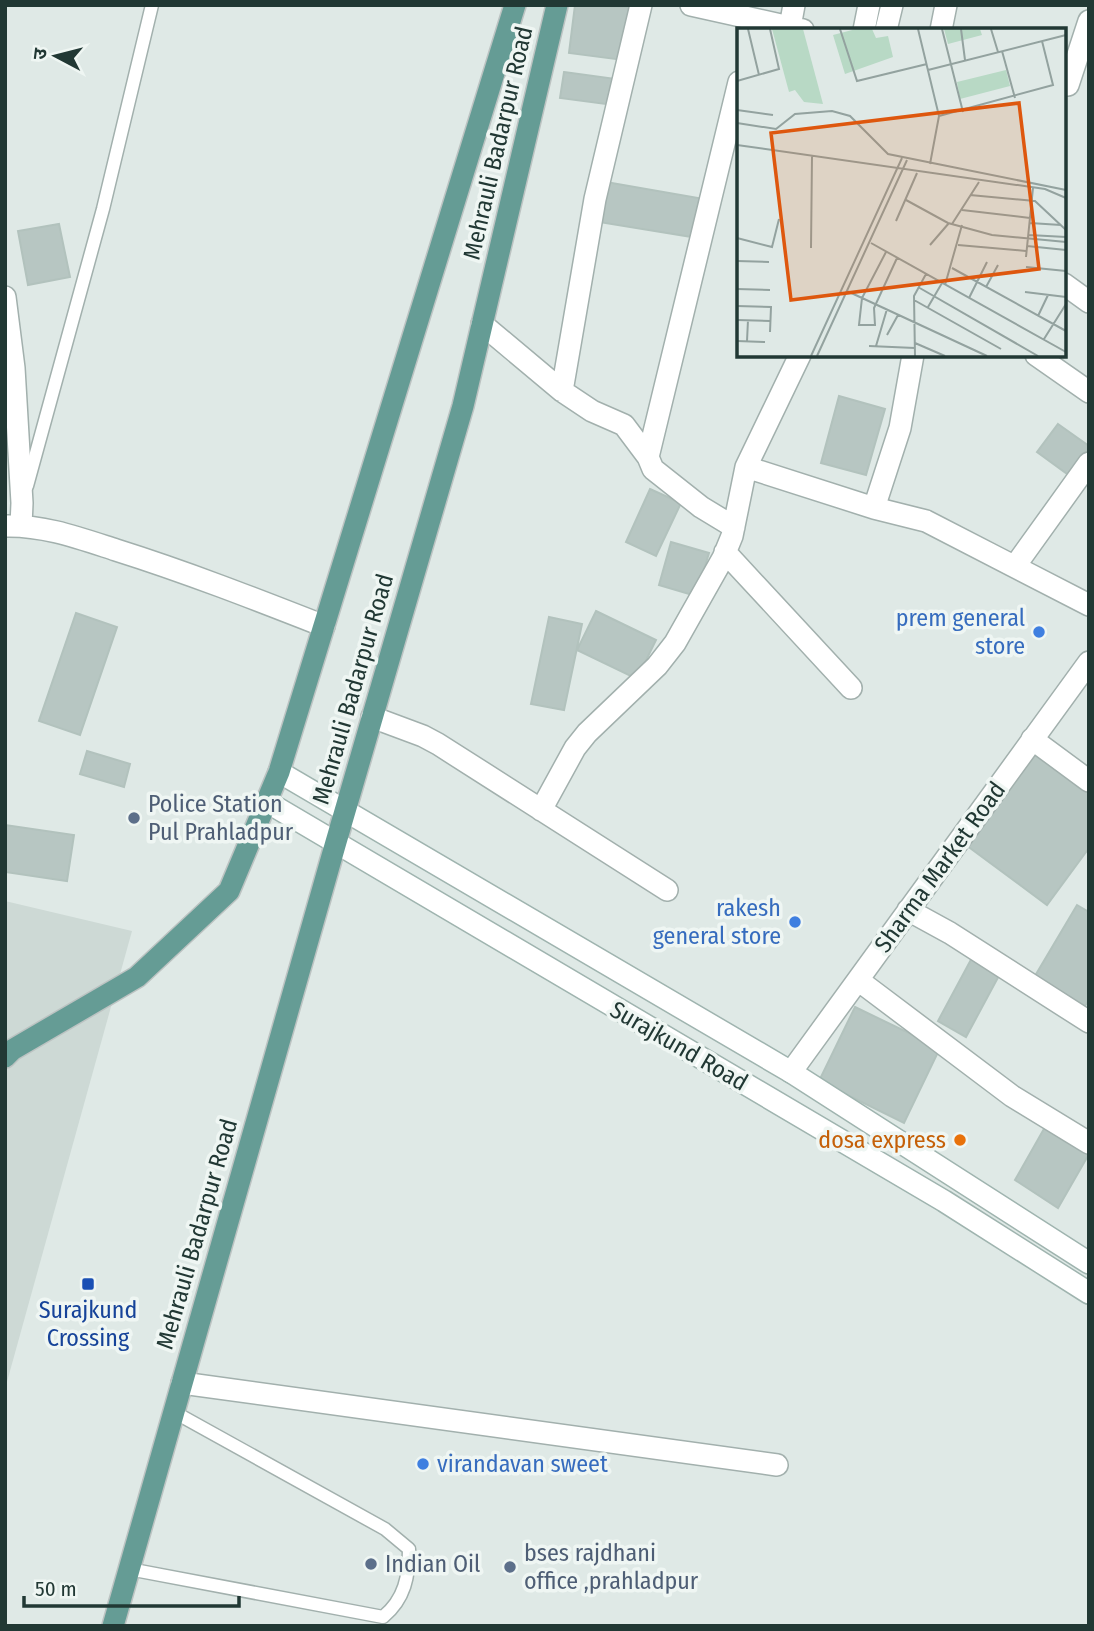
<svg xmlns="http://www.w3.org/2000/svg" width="1094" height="1631" viewBox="0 0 1094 1631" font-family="'Fira Sans Condensed','Noto Sans Devanagari',sans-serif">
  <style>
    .built { fill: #cdd9d5 }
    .building { fill: #b7c6c2; stroke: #b2c2bd; stroke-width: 2 }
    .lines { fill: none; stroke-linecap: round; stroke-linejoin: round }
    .lane-casing { stroke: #a2b0ad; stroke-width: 15 }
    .street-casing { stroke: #a2b0ad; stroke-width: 24 }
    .secondary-casing { stroke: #9fb4af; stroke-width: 24 }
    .primary-casing { stroke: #bcc3c2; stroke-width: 24 }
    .lane { stroke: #fff; stroke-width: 12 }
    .street { stroke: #fff; stroke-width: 21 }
    .secondary { stroke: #fff; stroke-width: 21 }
    .primary { stroke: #659c95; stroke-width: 21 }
    .shop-dot { fill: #3f7fe0; stroke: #eff6f3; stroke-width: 2.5 }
    .service-dot { fill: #5c6f8a; stroke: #eff6f3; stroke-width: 2.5 }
    .food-dot { fill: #e8710a; stroke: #eff6f3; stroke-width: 2.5 }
    .transit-dot { fill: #1a4fb4; stroke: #eff6f3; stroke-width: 2.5 }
    .labels { text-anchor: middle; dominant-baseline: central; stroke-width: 7; stroke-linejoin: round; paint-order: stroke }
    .street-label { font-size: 24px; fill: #213834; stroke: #eff6f3 }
    .shop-label { font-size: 24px; fill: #366cbe; stroke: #eff6f3; text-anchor: end }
    .service-label { font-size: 24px; fill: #4e5e75; stroke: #eff6f3; text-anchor: start }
    .food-label { font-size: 24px; fill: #c56008; stroke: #eff6f3; text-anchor: end }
    .transit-label { font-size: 24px; fill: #164399; stroke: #eff6f3 }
    .inset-road { fill: none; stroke: #93a29f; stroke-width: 2 }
    .view { fill: #de570e; fill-opacity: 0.15; stroke: #de570e; stroke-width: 3.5 }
    .inset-edge { fill: none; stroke: #213834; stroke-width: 3.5 }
  </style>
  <rect width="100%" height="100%" fill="#dfe9e6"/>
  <path class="built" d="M5,901l127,30 -127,458z"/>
  <path class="building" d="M575,5l54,2 -6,53 -54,-7z
    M564,72l52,7 -3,26 -53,-7z
    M606,182l98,17 -6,39 -99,-16z
    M59,224l11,53 -42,8 -10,-54z
    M839,396l46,13 -19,66 -45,-12z
    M1058,424l31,22v4l-19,26 -33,-24z
    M650,489l31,14 -25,53 -30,-14z
    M671,542l38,11 -13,43 -37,-11z
    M596,611l60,29 -19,39 -60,-29z
    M76,613l41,14 -37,108 -41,-14z
    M549,617l33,7 -18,86 -33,-6z
    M1039,748l50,38v62l-42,57 -81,-60z
    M87,751l43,13 -6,23 -44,-13z
    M5,825l69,10 -7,46 -62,-9z
    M1077,905l12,7v88l-4,6 -50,-30z
    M973,956l28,16 -35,65 -28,-16z
    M855,1007l85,41 -36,75 -85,-42z
    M1045,1127l44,23v4l-31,54 -43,-28z"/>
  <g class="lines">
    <g class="lane-casing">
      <path id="lane" d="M27,486l76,-277 49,-204
        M129,1569l254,48c22,-18 26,-41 26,-68l-24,-20 -211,-117"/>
    </g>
    <g class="street-casing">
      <path id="street" d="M691,5l112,25
        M790,27l4,-22
        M864,30l5,-25
        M886,30l6,-25
        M941,30l5,-25
        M1068,85l21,-64
        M1064,284l25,18
        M5,297l9,71 8,135 -1,23
        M482,324l80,67 30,20 32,14 24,32 5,12 48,38 33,20
        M1036,355l53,37
        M562,391l33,-192 46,-194
        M648,457l91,-375
        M746,467l128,41 52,13 163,84
        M874,508l26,-80 13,-73
        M5,526c39,-1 74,12 111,24 70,22 139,49 208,76
        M725,552l126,136
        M1015,566l74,-103
        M372,717l51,19 15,8 229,146
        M1032,739l57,42
        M541,810l34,-62 12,-15 70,-67 18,-23 48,-85 9,-22 14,-69 54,-112
        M908,910l42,23 139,89
        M858,980l154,116 77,47
        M791,1072l298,-410
        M182,1383l595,82"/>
    </g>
    <g class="secondary-casing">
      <path id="secondary" d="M279,772l512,300 298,191
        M267,802l677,399 145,92"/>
    </g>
    <g class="primary-casing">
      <path id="primary" d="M5,1057l7,-7 125,-73 92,-86 50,-119 236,-767
        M113,1626l223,-784 127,-436 94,-401"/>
    </g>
    <use href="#lane" class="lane"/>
    <use href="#street" class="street"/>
    <use href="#secondary" class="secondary"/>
    <use href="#primary" class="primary"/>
  </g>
  <g class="shop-dot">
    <circle cx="1039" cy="632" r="7"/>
    <circle cx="795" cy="922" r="7"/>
    <circle cx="423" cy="1464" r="7"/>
  </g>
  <g class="service-dot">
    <circle cx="134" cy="818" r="7"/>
    <circle cx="371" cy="1564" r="7"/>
    <circle cx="510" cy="1567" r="7"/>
  </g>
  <circle class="food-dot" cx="960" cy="1140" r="7"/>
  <rect class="transit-dot" x="81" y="1277" width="14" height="14" rx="3.5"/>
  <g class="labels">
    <g class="street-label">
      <text transform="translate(498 143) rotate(-77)">Mehrauli Badarpur Road</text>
      <text transform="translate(353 689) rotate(-74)">Mehrauli Badarpur Road</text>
      <text transform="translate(940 867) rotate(-54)">Sharma Market Road</text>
      <text transform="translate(679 1046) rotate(30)">Surajkund Road</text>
      <text transform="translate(197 1234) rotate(-74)">Mehrauli Badarpur Road</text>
    </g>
    <g class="shop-label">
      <text x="1025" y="618">prem general<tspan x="1025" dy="28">store</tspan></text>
      <text x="781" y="908">rakesh<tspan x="781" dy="28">general store</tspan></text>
      <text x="437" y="1464" text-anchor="start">virandavan sweet</text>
    </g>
    <g class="service-label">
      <text x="148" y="804">Police Station<tspan x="148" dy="28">Pul Prahladpur</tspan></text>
      <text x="524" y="1553">bses rajdhani<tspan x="524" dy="28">office ,prahladpur</tspan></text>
      <text x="385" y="1564">Indian Oil</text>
    </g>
    <g class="food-label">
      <text x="946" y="1140">dosa express</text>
    </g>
    <g class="transit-label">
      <text x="88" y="1310">Surajkund<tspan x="88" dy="28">Crossing</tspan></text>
    </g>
  </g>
  <g transform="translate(737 28)">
    <rect width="329" height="329" fill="#dfe9e6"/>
    <path d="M35,1h31l20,75 -19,-2 -9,-12 -6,2zM119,1h16l4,9 12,-2 5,21 -48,17 -12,-39zM207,1h36l2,6 -34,9zM269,42l4,16 -50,13 -3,-17z" fill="#b8d9c5"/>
    <path class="inset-road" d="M11,1l11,46M103,1l17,52 70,-17M181,1l21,87 -9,48M205,1l21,83M224,1l4,31M254,1l7,23M265,23l13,47M191,42l138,-35M0,53l42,-12 -9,-40M0,82l36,5M202,88l114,-31 -11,-44M0,95l39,6 19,-15 37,-3 18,5 38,38 178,36M0,117l308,44 21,9M233,167l65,6 31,29M169,172l42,23 44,12 74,7M225,182l68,8M159,193l21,-48M293,195l31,2M215,196l27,-42M292,207l37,2M0,210l35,9 7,-28M134,215l195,109M193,217l19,-22M221,217l68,6M290,218l39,4M74,220l1,-92M289,229l7,-69M0,233l32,1M289,239l40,4M215,240l114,63M208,257l17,-60M181,259l120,69M249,259l12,-22M0,261l33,1M110,263l140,65M288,264l41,5M232,270l18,-36M177,272l87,49M0,278l34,1 -1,25M191,279l14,-24M301,288l10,-21M0,292l33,1M138,297l-1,-17 23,-50M139,297h-17l3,-27 24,-46M150,307l11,-20M307,311l22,-35M0,313l28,1M10,313l1,-21M178,315l30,13M132,318l46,2M139,318l11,-37M74,328l91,-198M80,328l90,-196M178,328l-1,-60 12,-22"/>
    <path class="view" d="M282,75l20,166 -248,31 -20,-167z"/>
    <rect width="329" height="329" class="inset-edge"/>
  </g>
  <rect width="1094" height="1631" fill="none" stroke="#213834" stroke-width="14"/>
  <g transform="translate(56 56) rotate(277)" stroke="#eff6f3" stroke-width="5" paint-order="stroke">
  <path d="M0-5L12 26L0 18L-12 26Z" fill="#213834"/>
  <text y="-10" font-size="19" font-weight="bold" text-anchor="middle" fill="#213834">उ</text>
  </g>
  <path d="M24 1596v10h215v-10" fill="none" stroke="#213834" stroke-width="3.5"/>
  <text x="35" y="1596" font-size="21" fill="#213834" stroke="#eff6f3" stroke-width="5" paint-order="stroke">50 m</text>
</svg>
